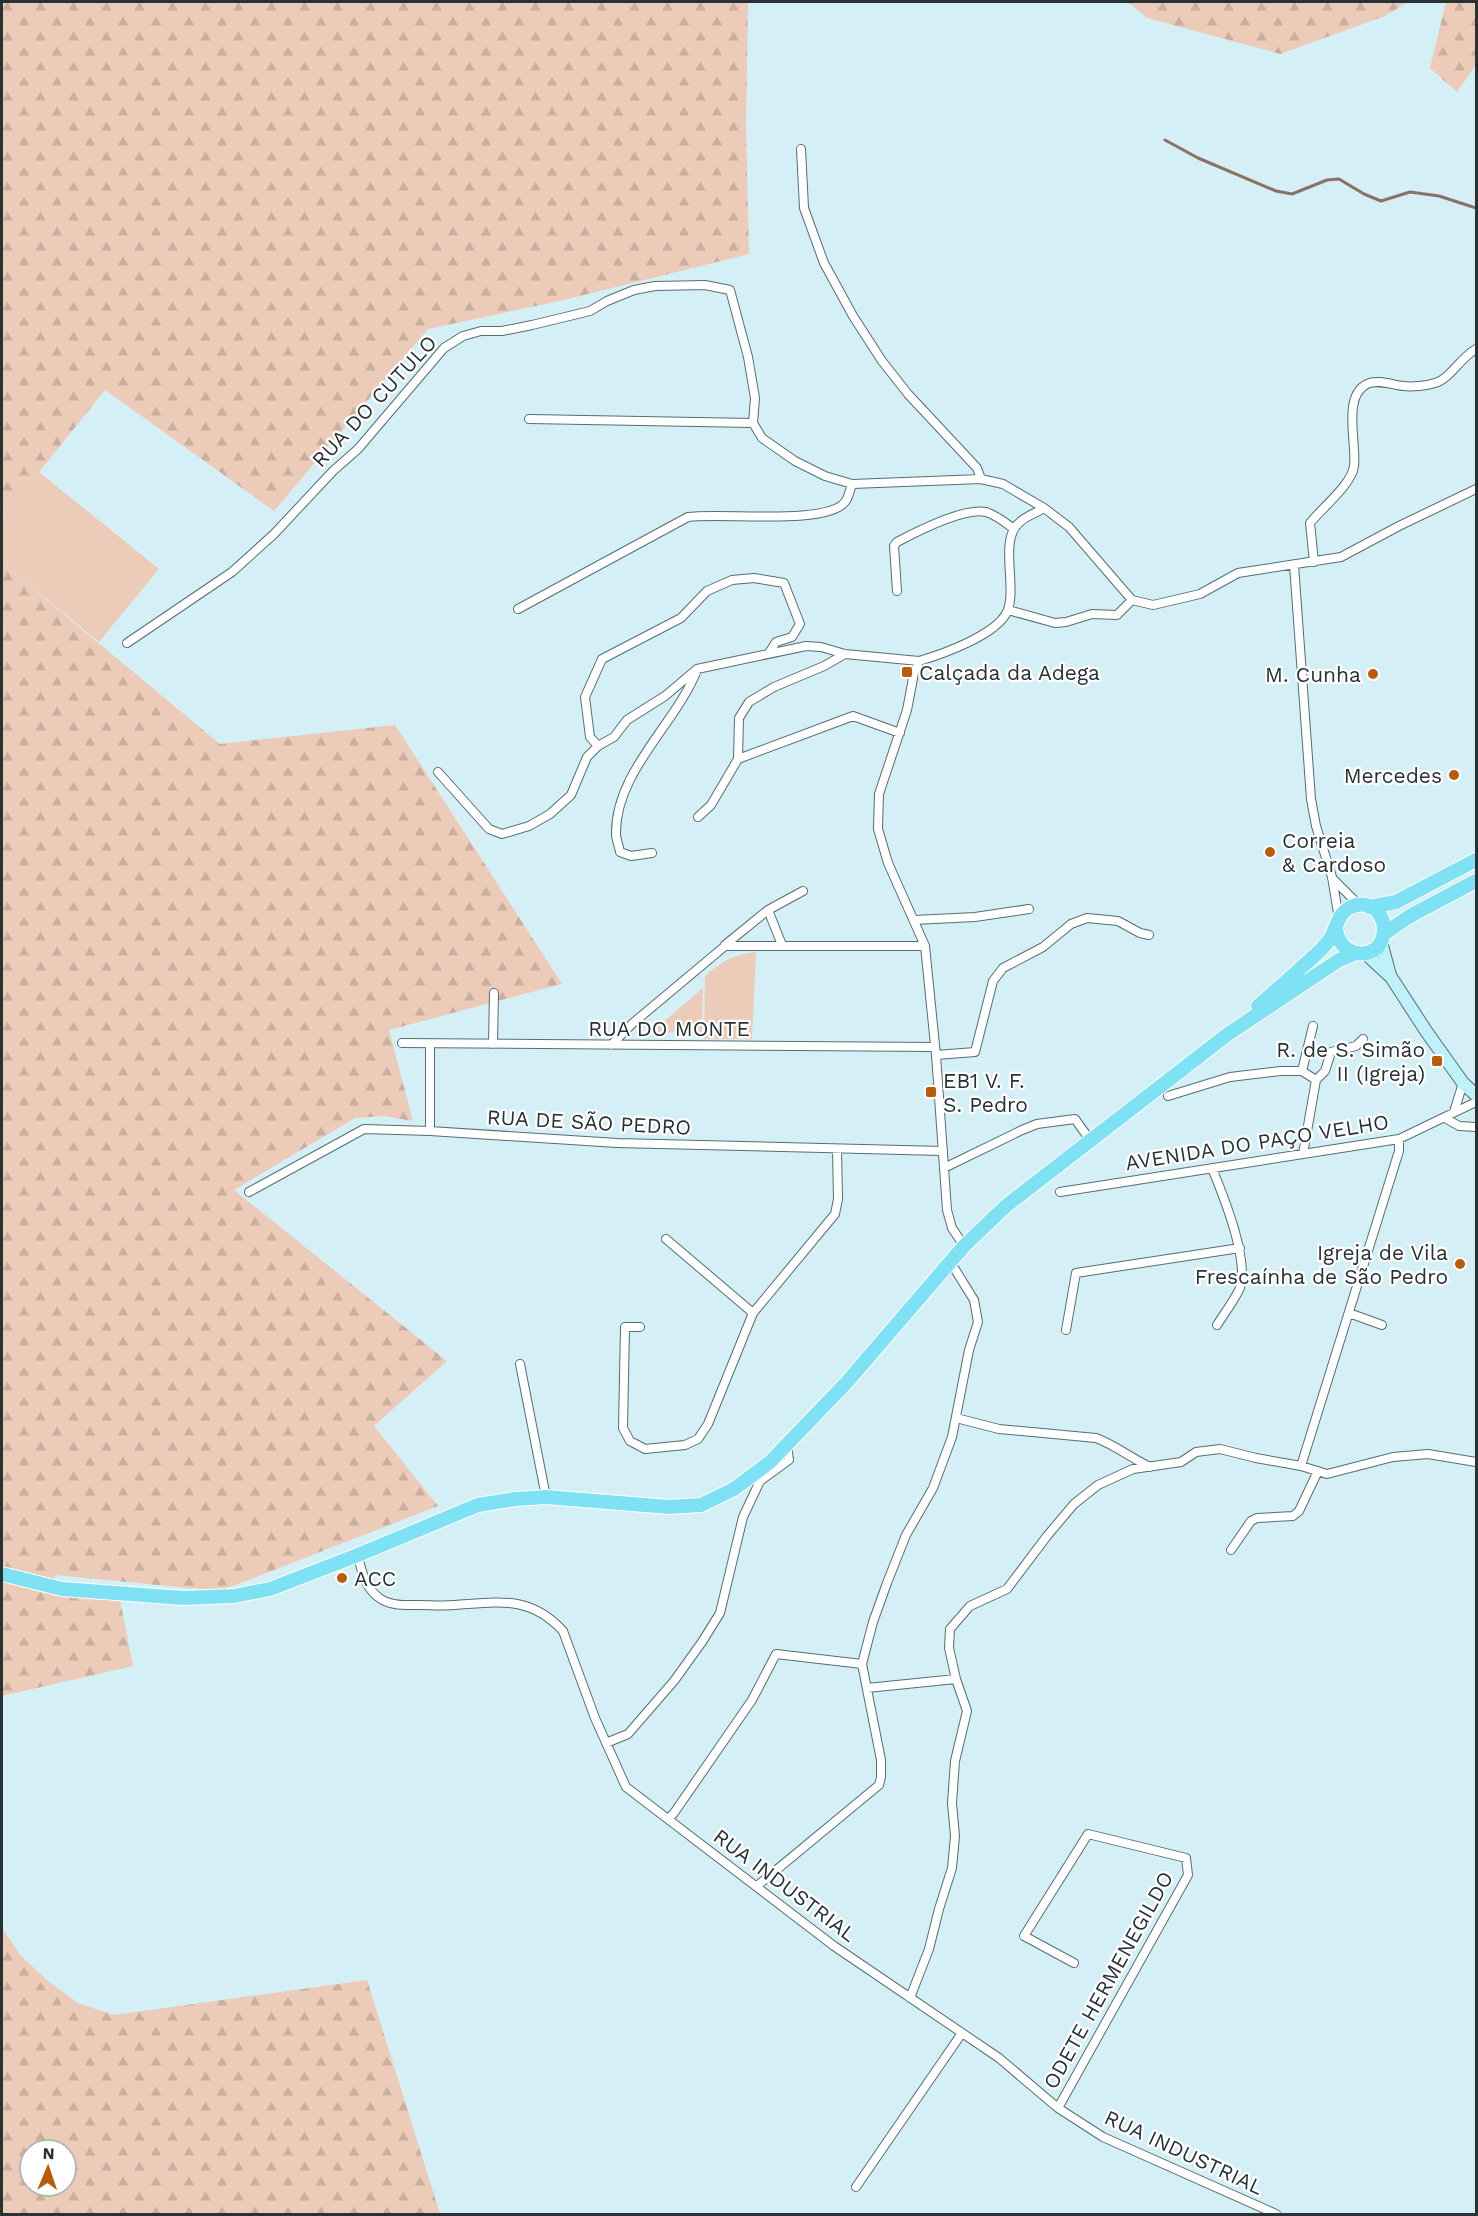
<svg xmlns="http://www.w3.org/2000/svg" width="1478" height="2216" viewBox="0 0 1478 2216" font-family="'Work Sans',sans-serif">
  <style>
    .forest { fill: url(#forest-firs); fill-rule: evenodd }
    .green { fill: #eccbb8 }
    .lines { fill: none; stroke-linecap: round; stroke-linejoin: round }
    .stream { stroke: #8a7263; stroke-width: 3 }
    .minor-casing { stroke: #556d73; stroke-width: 10 }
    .secondary-casing { stroke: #556d73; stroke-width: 14 }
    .primary-casing { stroke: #fff; stroke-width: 16 }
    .minor { stroke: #fff; stroke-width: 8 }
    .secondary { stroke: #bef1f9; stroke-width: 12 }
    .primary { stroke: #7ee2f4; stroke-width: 14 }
    .poi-dot { fill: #b95b0a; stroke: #fff; stroke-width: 2 }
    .labels { text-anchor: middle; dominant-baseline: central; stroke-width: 4.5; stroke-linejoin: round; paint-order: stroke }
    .street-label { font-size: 21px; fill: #283235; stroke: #fff }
    .poi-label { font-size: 21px; fill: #283235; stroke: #fff; text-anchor: start }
  </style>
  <defs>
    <pattern id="forest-firs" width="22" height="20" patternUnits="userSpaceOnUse" patternTransform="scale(1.5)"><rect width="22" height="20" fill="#eccbb8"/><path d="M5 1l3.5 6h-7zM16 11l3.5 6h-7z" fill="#caaf9f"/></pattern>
  </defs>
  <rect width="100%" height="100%" fill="#d4f0f6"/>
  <path class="forest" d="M2,2h746l-2,124 3,128 -181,45 -140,30 -154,182 -169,-121 -103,128z
    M1128,2h280l-23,14 -105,38 -133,-36z
    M1446,2h30v63l-19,27 -27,-24z
    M2,563l218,181 175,-19 167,259 -173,46 24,91 -29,-5 -29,2 -121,72 213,171 -73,65 64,80 -218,85 -165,-16 -3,19 68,6 13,66 -131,30z
    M2,1928l19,28 27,25 30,22 36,12 253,-35 73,234h-438zM30,2150h36v36h-36z"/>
  <path class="green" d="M39,472l120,97 -60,73 -97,-79v-45z
    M756,952l-4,87h-48l1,-63c18,-15 27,-21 51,-24z
    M703,988l-1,45 -51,-1 4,-3z"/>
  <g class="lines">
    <path class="stream" d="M1165,140l33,18 78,33 16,3 35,-14 12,-1 25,15 17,7 29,-9 29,4 37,12"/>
    <g class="minor-casing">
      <path id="minor" d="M801,149l3,59 20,55 29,53 29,45 26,33 69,74 4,11
        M529,419l224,4
        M1314,562l-4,-39c12,-15 42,-39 44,-57 3,-22 -12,-70 13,-82 11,-5 25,1 36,2 9,1 23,0 32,-3 15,-4 25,-25 41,-34
        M1294,565l17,234 5,27 16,51 7,42
        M897,591l-3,-45 3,-4c19,-10 67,-35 89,-30 10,3 20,11 28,17
        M518,609l170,-92c32,-5 138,9 157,-15 4,-5 5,-13 7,-18
        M1008,610l47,13 11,-1 26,-8 25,1 15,-15
        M127,643l105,-71 42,-38 59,-63 25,-22 86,-101 19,-12 18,-5h21l30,-6 58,-14 17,-10 27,-11 21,-4 50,-1 25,5 18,67 7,41 -2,25 9,15 33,23 30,15 27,8 129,-5 22,5 41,24 25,19 63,73 21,5 47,-11 38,-21 103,-16 58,-31 77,-37
        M598,746l-8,-9 -5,-40 17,-38 79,-41 26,-27 25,-11 22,-2 30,5 16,41 -8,13 -16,5 -7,11
        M738,759l1,-41 10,-16 25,-15 50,-21 21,-12
        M438,772l51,57 13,5 27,-8 21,-12 21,-19 16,-38 11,-11 16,-9 13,-17 38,-24 32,-27 109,-23 15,1 24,7 74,7
        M698,817l13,-12 27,-46 115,-43 47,17
        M652,853l-21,3 -11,-4c-1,-6 -4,-13 -4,-18 -1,-62 60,-110 81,-164
        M1332,878l27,27
        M768,910l35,-19
        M914,920l61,-3 54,-8
        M725,945l43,-35 14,35
        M402,1043l533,4
        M493,1044l1,-51
        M611,1045l22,-22 92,-77h200
        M936,1055l39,-3 18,-71 10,-13 40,-21 28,-23 16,-6 31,3 22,12 9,2
        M1302,1071l11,-45
        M1168,1096l62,-19 51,-6h21l14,9
        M1454,1112l9,-29
        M1445,1118l14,8 17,1
        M430,1131v-87
        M1303,1154l13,-74 9,-9 6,-19 25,-6 7,-7
        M944,1168l78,-38 15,-6 38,-5 15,21
        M1212,1168c11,27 39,95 27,122 -6,12 -15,24 -22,35
        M249,1192l115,-63 66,2 187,12 326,8
        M1060,1192l339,-53 77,-37
        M666,1239l87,74
        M964,1246l-12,-18 -5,-18 -11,-155 -11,-109 -37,-83 -10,-34 1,-35 28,-84 7,-37 5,-12c24,-7 77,-26 88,-49 11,-24 -9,-73 13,-90 6,-6 16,-9 24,-14
        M1349,1313l33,12
        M640,1327h-15l-2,101 7,13 15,8 40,-4 13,-6 10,-15 45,-111 82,-99 3,-15 -1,-50
        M1066,1330l10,-57 164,-25
        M520,1364l26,133
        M956,1418l43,11 97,9c19,7 35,20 54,29
        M1301,1466l98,-315v-12
        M1231,1550l20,-29 6,-3 36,-2 6,-5 19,-40
        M358,1555c3,15 7,32 20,42 11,9 26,8 40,8 12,0 25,1 37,0 43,-3 75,-10 108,26l32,87 31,69 208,159 165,112 59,50 45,29 173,77
        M867,1688l89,-9
        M606,1743l22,-9 46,-53 28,-39 18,-29 23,-96 17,-36 29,-21 -2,-15
        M668,1819l6,-6 78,-113 24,-46 86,10
        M757,1886l122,-101 2,-8v-17l-19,-96 11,-42 14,-39 19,-48 27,-47 19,-51 17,-87 9,-28 -4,-22 -23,-37
        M910,1998l19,-49 10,-40 13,-41 3,-32 -3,-33 3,-42 12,-50 -11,-32 -7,-31 1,-19 20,-23 37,-17 40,-53 27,-32 24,-19 35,-16 48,-7 15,-10 24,-3 36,9 45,8 26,8 66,-17 35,-3 48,8
        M1058,2108l130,-233 -2,-17 -98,-24 -64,102 50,27
        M856,2187l106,-154"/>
    </g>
    <g class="secondary-casing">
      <path id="secondary" d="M1381,942l9,33
        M1365,953l26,24 35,54 37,52 13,12"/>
    </g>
    <g class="primary-casing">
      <path id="primary" d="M1369,907l27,-5 80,-42
        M1385,933l25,-17 66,-35
        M1258,1006c15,-13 31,-27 46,-41 9,-8 19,-16 26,-26 7,-11 7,-24 19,-31 26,-14 46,18 28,40 -18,12 -37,3 -41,-18
        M2,1574l60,15 121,9 51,-2 36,-7 88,-34 120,-50 37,-6 31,-2 123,10 32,-2 33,-16 36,-27 77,-80 117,-136 43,-41 221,-171 111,-74 17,-7"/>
    </g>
    <use href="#minor" class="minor"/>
    <use href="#secondary" class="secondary"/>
    <use href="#primary" class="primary"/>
  </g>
  <g class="poi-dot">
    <rect x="901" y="666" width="12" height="12" rx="3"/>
    <circle cx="1373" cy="674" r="6"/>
    <circle cx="1454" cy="775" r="6"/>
    <circle cx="1270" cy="852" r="6"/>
    <rect x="1431" y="1055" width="12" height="12" rx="3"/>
    <rect x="925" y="1086" width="12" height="12" rx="3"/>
    <circle cx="1460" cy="1264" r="6"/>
    <circle cx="342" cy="1578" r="6"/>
  </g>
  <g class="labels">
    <g class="street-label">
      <text transform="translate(374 401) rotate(-47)">RUA DO CUTULO</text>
      <text x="669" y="1028">RUA DO MONTE</text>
      <text transform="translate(589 1122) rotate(3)">RUA DE SÃO PEDRO</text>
      <text transform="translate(1257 1142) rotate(-9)">AVENIDA DO PAÇO VELHO</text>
      <text transform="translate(785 1885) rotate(37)">RUA INDUSTRIAL</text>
      <text transform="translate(1108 1980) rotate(-61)">ODETE HERMENEGILDO</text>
      <text transform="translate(1184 2152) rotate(25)">RUA INDUSTRIAL</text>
    </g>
    <g class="poi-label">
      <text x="919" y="672">Calçada da Adega</text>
      <text x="1361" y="674" text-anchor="end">M. Cunha</text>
      <text x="1442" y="775" text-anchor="end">Mercedes</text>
      <text x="1282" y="840">Correia<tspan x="1282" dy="24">&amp; Cardoso</tspan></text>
      <text x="1425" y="1049" text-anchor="end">R. de S. Simão<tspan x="1425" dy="24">II (Igreja)</tspan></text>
      <text x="943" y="1080">EB1 V. F.<tspan x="943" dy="24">S. Pedro</tspan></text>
      <text x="1448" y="1252" text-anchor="end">Igreja de Vila<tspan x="1448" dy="24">Frescaínha de São Pedro</tspan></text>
      <text x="354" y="1578">ACC</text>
    </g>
  </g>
  <rect width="1478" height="2216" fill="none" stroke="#283235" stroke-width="6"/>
  <g transform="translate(48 2168) rotate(2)"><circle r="28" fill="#ffffff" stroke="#a9adae" stroke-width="1.5"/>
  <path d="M0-4.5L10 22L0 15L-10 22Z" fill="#b95b0a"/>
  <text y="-9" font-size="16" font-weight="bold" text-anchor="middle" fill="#283235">N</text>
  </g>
</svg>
